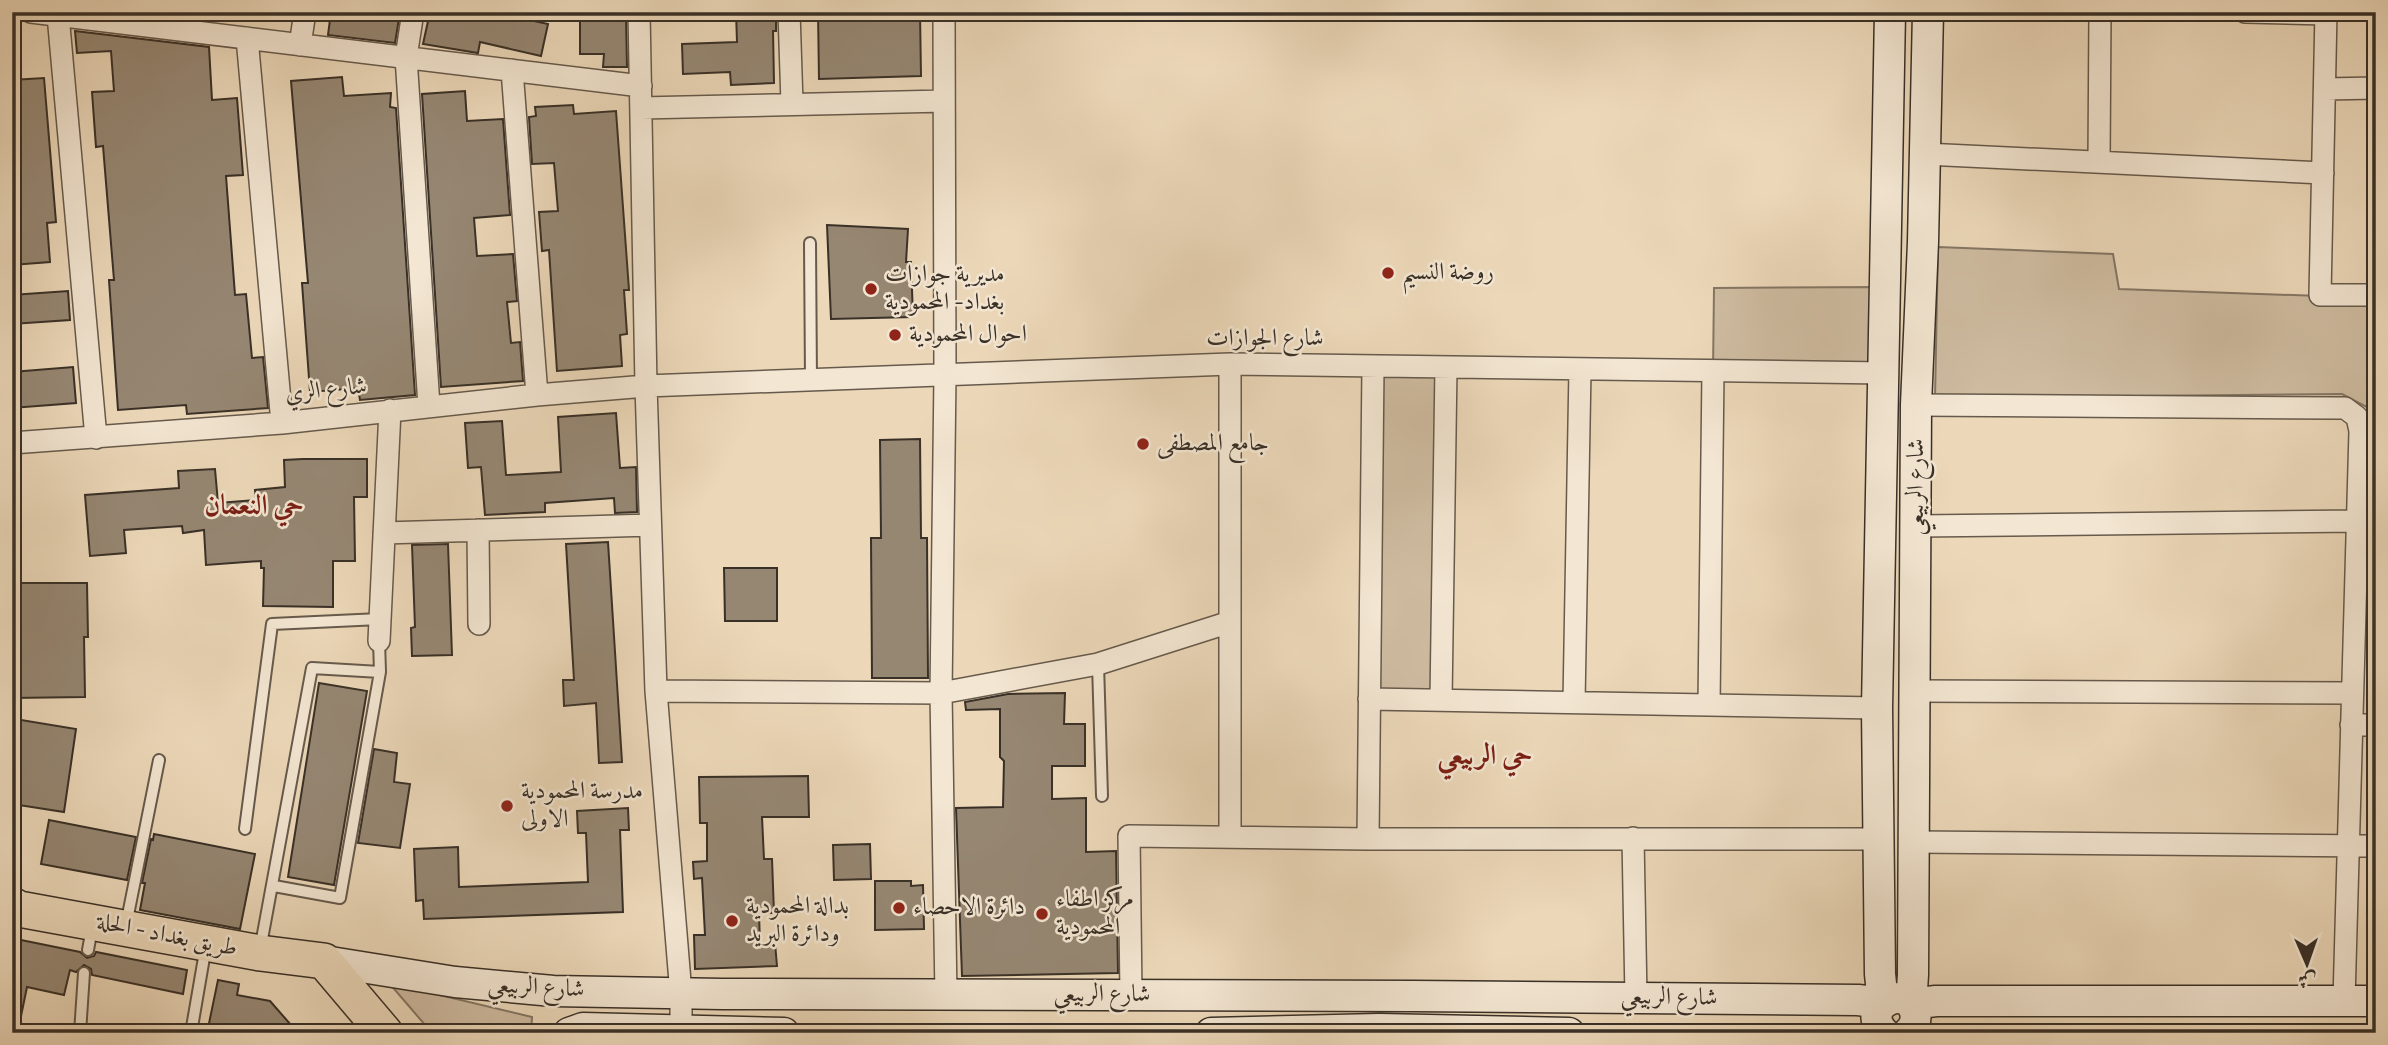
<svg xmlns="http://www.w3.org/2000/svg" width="2388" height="1045" viewBox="0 0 2388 1045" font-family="Vollkorn,Amiri,serif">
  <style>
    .green { fill: #cebba0; stroke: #847664; stroke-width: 2 }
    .building { fill: #968773; stroke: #393027; stroke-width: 2 }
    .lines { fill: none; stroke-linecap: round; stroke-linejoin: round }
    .lane-casing { stroke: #665a4c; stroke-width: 14 }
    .street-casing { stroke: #665a4c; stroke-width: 24 }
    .secondary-casing { stroke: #393027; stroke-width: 33 }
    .primary-casing { stroke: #393027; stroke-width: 38 }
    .lane { stroke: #f3e6d2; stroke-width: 10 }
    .street { stroke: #f3e6d2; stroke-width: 21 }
    .secondary { stroke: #f3e6d2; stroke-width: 30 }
    .primary { stroke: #ecd8b9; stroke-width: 35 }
    .poi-dot { fill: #8f2418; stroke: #f3e6d2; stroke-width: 2.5 }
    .labels { text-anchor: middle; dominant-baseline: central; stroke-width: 5; stroke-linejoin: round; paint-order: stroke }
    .poi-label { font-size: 24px; fill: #393027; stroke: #f3e6d2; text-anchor: start }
    .street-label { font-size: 24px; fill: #393027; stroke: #f3e6d2 }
    .quarter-label { font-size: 28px; font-weight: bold; fill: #7a1f14; stroke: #f3e6d2 }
  </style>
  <rect width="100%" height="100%" fill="#ecd8b9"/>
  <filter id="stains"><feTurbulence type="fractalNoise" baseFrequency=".00286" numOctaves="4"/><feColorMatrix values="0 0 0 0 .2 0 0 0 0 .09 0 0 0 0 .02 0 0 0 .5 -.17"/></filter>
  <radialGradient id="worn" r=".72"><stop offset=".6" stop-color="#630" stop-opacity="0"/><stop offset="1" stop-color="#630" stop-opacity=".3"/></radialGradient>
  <path class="green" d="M1938,247l175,7 6,35 257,9v203h-8l-1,-94 -25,-13 -407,4z
    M1879,287l5,86 -171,-2 1,-83z
    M1373,366l73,1 -5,333 -72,-1z
    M389,983l143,34 -1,16h-99z"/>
  <path class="building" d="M331,12h69l-5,31 -67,-8z
    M430,12h101l-2,8 19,4 -7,32 -61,-14 -2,11 -55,-9z
    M580,12h23v4h23l1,51h-24l1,-13h-24z
    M736,12h40v19h-3l1,52 -43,2 -1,-13 -47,2 -1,-30 55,-2z
    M818,12h102l1,64 -102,3z
    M75,31l134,16 3,53 25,-2 6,77 -17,1 9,119 11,-1 6,64 11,-1 5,51 -81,6 -1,-9 -68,5 -9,-130h5l-11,-134 -7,1 -4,-55 22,-1 -3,-40 -34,2z
    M342,77l2,19 47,-3 -1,14 6,1 19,287 -55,5 -2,-12 -48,4 -8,-109h6l-17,-202z
    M44,78l12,144 -9,1 3,39 -38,3v-185z
    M465,91l2,30 36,-2 7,96 -36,3 3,38 36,-2 4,47 -10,1 4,41 9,-1 3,39 -82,6 -19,-293z
    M573,105l1,9 42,-3 13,179h-5l3,44 -7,1 2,31 -65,5 -8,-121 -7,1 -3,-39 19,-1 -4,-48 -22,1 -3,-47 7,-1 -1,-9z
    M827,225l81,4 -2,33h5l2,55 -82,2z
    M68,291l2,29 -58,4v-29z
    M73,367l3,36 -64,5v-36z
    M616,413l4,55 16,-1 1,45 -22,1 -1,-15 -69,5v9l-60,3 -4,-48 -13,1 -3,-45 37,-2 4,54 55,-3 -3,-55z
    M920,439l1,99h6l1,140h-56l-1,-140h10l-1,-98z
    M303,459h64v38h-13l1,64h-22v46l-70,-1 1,-38h-3v-7l-55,4 -2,-35 -21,3 -1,-7 -58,4 2,23 -36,3 -5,-61 94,-7 -1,-17 37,-2 3,34 38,-3 -1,-10 30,-3 -1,-27z
    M608,542l14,220 -23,1 -3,-60 -32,3 -1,-26h11l-8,-136z
    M448,544l4,111 -40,1 -1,-28 4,-1 -3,-82z
    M724,568h53v53h-52z
    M12,583h75l1,54h-4l1,60 -73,1z
    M319,683l48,8 -33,194 -46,-8z
    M1065,693l-1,31h21v42h-33v33l34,-1v54l30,-1 2,122 -156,3 -6,-168 47,-1 1,-46 -4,-4v-48l-34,1 -1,-8 43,-8z
    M21,720l55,9 -12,83 -52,-8v-59l4,1z
    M374,749l23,4 -3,29 16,2 -10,64 -42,-5z
    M808,776l1,41h-47l2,42h8l2,54h-15l1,31 15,-1 2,23 -82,3 -1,-34h11l-3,-57 -8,1 -1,-17 14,-1v-38h-7l-1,-46z
    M628,808l1,22h-9l3,82 -199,7 -1,-19 -7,1 -2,-52 44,-2 1,40 129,-5 -2,-49h-8l-1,-22z
    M49,820l87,17 -9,43 -86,-16z
    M154,834l101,20 -15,75 -100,-19 5,-27h-3l9,-44 2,1z
    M870,844l1,35 -37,1 -1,-35z
    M875,881h36v5l12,-1 1,44 -49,1z
    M21,940l59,12 7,6 7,-2 2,-4 91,18 -4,24 -91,-19 -1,-6 -7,-4 -8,7 -6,-2 -6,25 -37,-8 -7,34 -8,-1v-39z
    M218,980l21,4 -2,11 33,6 28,32h-91z"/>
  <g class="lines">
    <g class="lane-casing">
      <path id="lane" d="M810,243l1,137
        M1098,664l4,132
        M245,829l27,-205 108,-5
        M274,886l66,12 40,-226
        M126,925l33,-165
        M88,950l4,-22
        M260,950l52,-282 68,4 -1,-31
        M80,1033l4,-60
        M191,1033l15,-87"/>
    </g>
    <g class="street-casing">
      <path id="street" d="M31,12l610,74
        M413,12l-7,45 23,349
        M639,12l7,374 10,305 25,303v35
        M789,12l3,92
        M944,12l1,363 -4,318 5,303
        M2245,12l81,2
        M2326,12l-6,283h56
        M58,15l38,423
        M247,38l35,385
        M300,45l5,-33
        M512,70l25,325
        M2325,89l51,-1
        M641,108l303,-7
        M1925,154l398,19
        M2099,162l1,-150
        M1916,405l421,3h8l12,9 3,14 -16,569
        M12,443l270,-20 255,-28 109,-9 584,-22 654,9
        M1917,526l441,-5
        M478,530l1,94
        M384,533l266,-8
        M379,641l11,-231
        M656,691l285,2 157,-29 132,-42
        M1915,691l437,2
        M1369,699l508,9
        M1441,700l5,-333
        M1574,702l6,-333
        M1709,705l4,-334
        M2351,725h25
        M1230,837v-473
        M1633,838l3,160
        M1368,839l5,-473
        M1913,842l463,4
        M1131,995l-2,-159 239,3h510"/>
    </g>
    <g class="secondary-casing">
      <path id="secondary" d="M1928,12l-5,230 -7,163 -3,570 -2,29 25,-3h440
        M324,961l131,21 98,9 169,3 691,2 445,4 25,3 -3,-29 -3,-266 13,-696
        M569,1033l14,-5 201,5
        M1211,1033l168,-4 190,4
        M1884,1033c-26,-27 23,-51 31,-21 2,9 -1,15 -7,21"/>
    </g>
    <g class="primary-casing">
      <path id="primary" d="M12,905l7,4 241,44 64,8 61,72"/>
    </g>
    <use href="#lane" class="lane"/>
    <use href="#street" class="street"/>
    <use href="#secondary" class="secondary"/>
    <use href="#primary" class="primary"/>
  </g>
  <g class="poi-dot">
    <circle cx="1388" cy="273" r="7"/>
    <circle cx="871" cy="289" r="7"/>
    <circle cx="895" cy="335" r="7"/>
    <circle cx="1143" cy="444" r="7"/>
    <circle cx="507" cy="806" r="7"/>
    <circle cx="899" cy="908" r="7"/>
    <circle cx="1042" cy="914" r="7"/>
    <circle cx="732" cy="921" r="7"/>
  </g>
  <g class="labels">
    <g class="poi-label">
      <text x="1402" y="273">روضة النسيم</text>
      <text x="885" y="275">مديرية جوازات<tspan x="885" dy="28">بغداد- المحمودية</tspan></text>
      <text x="909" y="335">احوال المحمودية</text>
      <text x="1157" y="444">جامع المصطفى</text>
      <text x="521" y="792">مدرسة المحمودية<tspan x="521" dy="28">الاولى</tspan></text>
      <text x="1056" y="900">مركز اطفاء<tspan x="1056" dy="28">المحمودية</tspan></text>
      <text x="746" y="907">بدالة المحمودية<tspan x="746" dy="28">ودائرة البريد</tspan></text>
      <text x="913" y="908">دائرة الاحصاء</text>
    </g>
    <g class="street-label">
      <text x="1265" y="339">شارع الجوازات</text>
      <text transform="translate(326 391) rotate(-6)">شارع الري</text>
      <text transform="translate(1917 487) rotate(-90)">شارع الربيعي</text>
      <text transform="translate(167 936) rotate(11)">طريق بغداد - الحلة</text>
      <text transform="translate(536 988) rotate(3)">شارع الربيعي</text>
      <text x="1102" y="995">شارع الربيعي</text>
      <text transform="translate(1669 998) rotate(1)">شارع الربيعي</text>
    </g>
    <g class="quarter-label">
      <text x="254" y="506">حي النعمان</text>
      <text x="1485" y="756">حي الربيعي</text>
    </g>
  </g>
  <rect width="2388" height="1045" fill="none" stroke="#ecd8b9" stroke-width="42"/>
  <rect x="14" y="14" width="2360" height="1017" fill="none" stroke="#393027" stroke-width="3.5"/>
  <rect x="21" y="21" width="2346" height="1003" fill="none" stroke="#393027" stroke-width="2"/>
  <g transform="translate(2307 964) rotate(178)" stroke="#f3e6d2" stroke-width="5" paint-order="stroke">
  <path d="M0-5L12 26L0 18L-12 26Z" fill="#393027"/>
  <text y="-10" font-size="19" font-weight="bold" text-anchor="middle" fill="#393027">ش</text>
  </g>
  <rect width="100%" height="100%" filter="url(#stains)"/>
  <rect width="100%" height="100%" fill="url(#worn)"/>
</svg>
